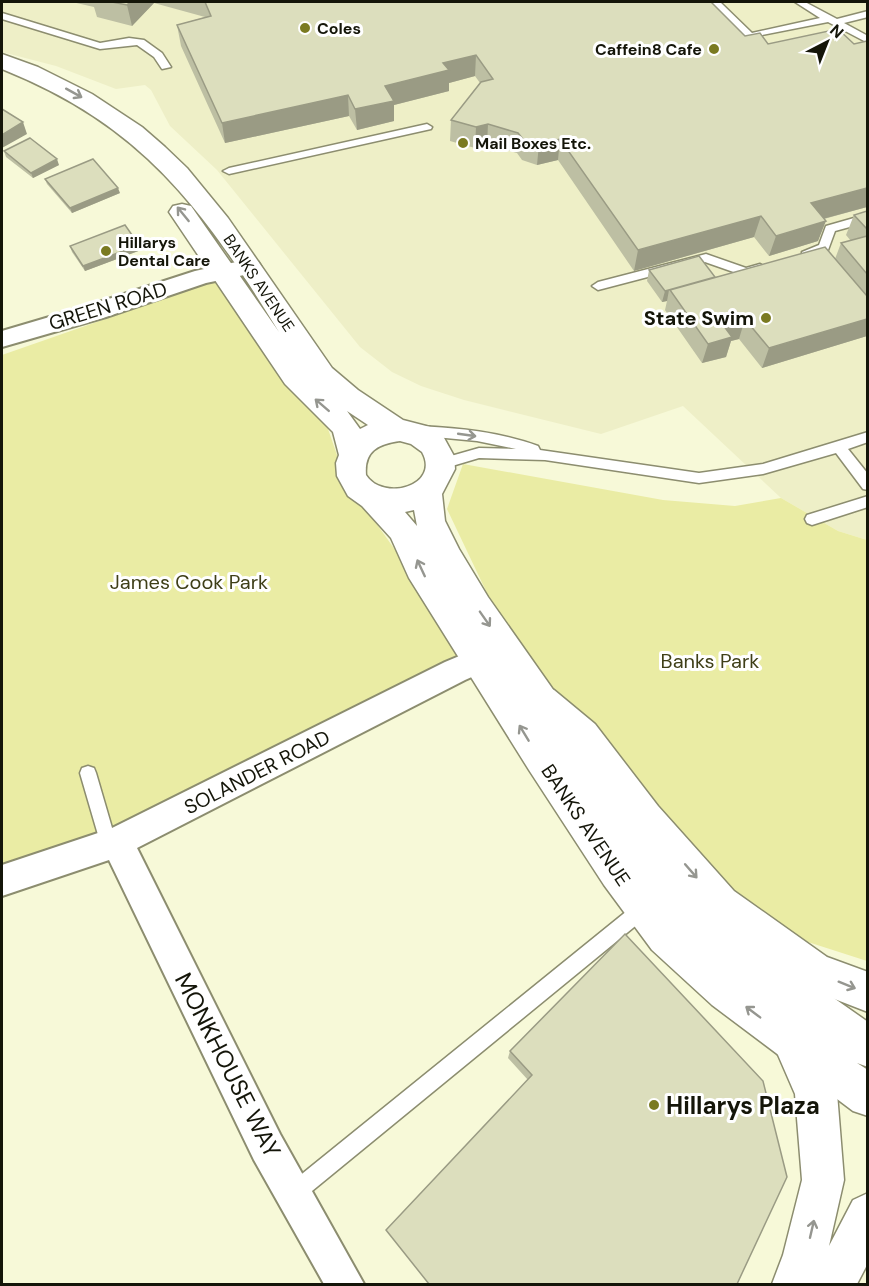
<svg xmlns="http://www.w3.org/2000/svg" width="869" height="1286" viewBox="0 0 869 1286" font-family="'DM Sans',sans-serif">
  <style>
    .built { fill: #eeefc7 }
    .green { fill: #eaeca4 }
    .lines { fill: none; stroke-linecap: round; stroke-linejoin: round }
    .lane-casing { stroke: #8c8d6f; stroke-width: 3 }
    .street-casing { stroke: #8c8d6f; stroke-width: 4 }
    .secondary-casing { stroke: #8c8d6f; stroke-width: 3 }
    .highway-casing { stroke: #8c8d6f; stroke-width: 3 }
    .lane { fill: #fff; fill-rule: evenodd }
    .street { fill: #fff; fill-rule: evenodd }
    .secondary { fill: #fff; fill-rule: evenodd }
    .highway { fill: #fff; fill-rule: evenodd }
    .wall { fill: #bdbfa3 }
    .shaded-wall { fill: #9a9b84 }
    .building { fill: #dcdebd; stroke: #9a9b84; stroke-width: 1.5 }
    .oneway { stroke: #959690 }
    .poi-dot { fill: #7a7a21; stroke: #fff; stroke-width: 2 }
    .labels { text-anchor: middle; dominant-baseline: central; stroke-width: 6; stroke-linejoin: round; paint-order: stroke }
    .far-poi-label { font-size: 16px; font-weight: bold; fill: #141509; stroke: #fff; text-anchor: start }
    .far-street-label { font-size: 16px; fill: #141509; stroke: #fff }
    .street-label { font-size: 20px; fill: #141509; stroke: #fff }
    .poi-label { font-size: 20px; font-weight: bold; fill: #141509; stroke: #fff; text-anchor: end }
    .park-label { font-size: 20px; fill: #3f3f18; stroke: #fff }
    .near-street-label { font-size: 24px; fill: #141509; stroke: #fff }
    .near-poi-label { font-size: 24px; font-weight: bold; fill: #141509; stroke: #fff; text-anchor: start }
  </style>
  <rect width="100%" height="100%" fill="#f7f9d8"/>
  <path class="built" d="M2,2h865v538l-29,-9 -57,-33 -98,-92 -82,28 -137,-34 -43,-14 -29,-14 -32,-25 -143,-177 -47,-44 -19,-36 -6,-5 -29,4 -60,-23 -54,-14z"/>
  <path class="green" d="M214,281l114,148 18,52 124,174 -366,178 -102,33v-511z
    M463,464l200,36 72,6 46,-8 57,33 29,9v421l-183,-59 -170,-252 -67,-141z"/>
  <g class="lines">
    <g class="lane-casing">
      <path id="lane" d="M710,2h10l32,31 68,-15 -25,-16h10l32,17 31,-8v6l-24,6 24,13v7l-40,-21 -81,16z
        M2,13l98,30 29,-5 15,2 18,13 9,14 -9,2 -8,-12 -17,-12 -37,4 -98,-30z
        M427,124l5,3 -1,2 -202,45 -6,-3 6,-3z
        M868,214v8l-33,9 -7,19 -18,8h-8v-6l17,-7 7,-19z
        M706,254l40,14 14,-4 6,4 -2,3 -19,5 -40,-14 -107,28 -6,-4 6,-4z
        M419,426c41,2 80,6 119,20l2,4 159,23 64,-9 105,-32v10l-20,7 20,25v16l-5,-1 -27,-36 -73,21 -64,9 -154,-23 -66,-2 -37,11 -7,-5 2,-4 42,-12 37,1 -39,-8 -63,-6 -2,-4z
        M868,496v11l-56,18 -5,-2 -2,-4 2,-4z
        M88,766l6,2 2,5 21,72 -2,6 -6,2 -6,-2 -2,-6 -21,-72 2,-5z
        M644,900l6,2 3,6 -3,6 -349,286 -7,3 -7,-3 -3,-7 3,-7 351,-284z"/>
    </g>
    <g class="street-casing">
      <path id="street" d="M250,259l8,3 3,5 -3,5 -52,11 -100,34 -104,30v-16l88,-26 105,-34z
        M500,639l10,3 4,9 -4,9 -45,20 -328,168 143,286 84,150h-40l-70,-124 -145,-300 -107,36v-31l108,-36 335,-167z"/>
    </g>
    <g class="secondary-casing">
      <path id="secondary" d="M2,54l36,13 54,27 50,33 23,20 22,21 41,50 104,150 26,22 45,30 27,7 13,9 11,20 1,13 -13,25 3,27 14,28 29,48 194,276 44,44 65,51 77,54v45l-11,-4 11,7v46l-15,-5 -141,-106 -60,-55 -48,-65 -75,-115 -120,-192 -18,-40 -29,-32 -14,-10 -11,-20 -1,-13 3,-8 -6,-23 -48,-48 -116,-172 4,-6 9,-2 9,2 88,126c-77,-125 -137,-207 -277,-263zM347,411l21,14 -8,4zM400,441l11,3 11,8c19,34 -39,50 -56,23 -2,-24 12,-31 34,-34zM414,510l3,16 -12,-14z"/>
    </g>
    <g class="highway-casing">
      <path id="highway" d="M542,686l12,4 41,34 63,82 76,85 93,66 41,15v40l-67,-26 -93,-69 -76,-87 -61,-84 -41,-34 -5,-11 5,-11z
        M792,1021l14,6 31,66 7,87 -15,66 24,-46 15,-7v70l-11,21h-85l11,-29 19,-75 -7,-86 -23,-53 6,-14z"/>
    </g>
    <use href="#lane" class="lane"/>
    <use href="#street" class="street"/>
    <use href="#secondary" class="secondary"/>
    <use href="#highway" class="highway"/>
  </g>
  <path class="wall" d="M72,2h639l156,205 -43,12 -6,22 -49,15 -15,-19 -120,34 -76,-111 -21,5 -15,-5 -5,-7 -30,-8 -12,3 -25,-7 1,-21 29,-37 -5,-7 -26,7v8l-55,14v16l-37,9 -8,-14 -124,27 -44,-97 -4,-21 28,-8 -51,-14 -22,23 -35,-9 -3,-10z
    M4,151l55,14 -26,13 -27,-21z
    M45,179l75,14 -48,20 -25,-29z
    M867,211v125l-105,32 -23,-29 -8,2 -5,16 -24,6 -37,-53 2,-9 -5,1 -15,-21 2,-11 66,7 120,-18 6,-16 10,-2 -5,-6 8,-20z
    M139,245l2,5 -56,21 -13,-19 -2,-6z
    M510,1051l227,233 -209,-204 -20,-22z"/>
  <path class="shaded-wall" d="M130,2h24v1l-22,23 -5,-21z
    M476,55l-1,21 -26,7v8l-55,14v16l-37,9 -2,-21 30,-23 58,-23z
    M348,95l1,21 -124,27 -3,-20z
    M23,122l4,12 -25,14v-13z
    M488,124l-1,21 -12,3 1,-21z
    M560,139l-2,21 -21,5 2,-21z
    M57,159l2,6 -26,13 -2,-5z
    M118,188l2,5 -48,20 -2,-5z
    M867,188v19l-63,17 7,-21z
    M761,216l-7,21 -120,34 4,-21z
    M826,221l-8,20 -49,15 7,-20z
    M139,245l2,5 -56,21 -2,-5z
    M669,290l-2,11 -5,1 3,-11z
    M745,319l-6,20 -8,2 -5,16 -24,6 6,-19 15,-19z
    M867,319v17l-105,32 7,-20z"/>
  <path class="building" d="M112,2h18l-3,3z
    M205,2h506l34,34 15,-3 8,11 70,-15 16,15 13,-3v147l-56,15 15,18 -50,15 -15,-20 -123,34 -78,-111 -21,5 -16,-5 -5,-6 -30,-9 -12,3 -25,-7 30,-38 12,-3 -17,-24 -33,8 6,7 -64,16 9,15 -39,8 -7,-14 -126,28 -45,-98 34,-9z
    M2,109l21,13 -21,13z
    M30,138l27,21 -26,14 -27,-22z
    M93,159l25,29 -48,20 -25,-29z
    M867,211v18l-13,-14z
    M125,225l14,20 -56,21 -13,-20z
    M867,236v38l-26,-31z
    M825,247l42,49v23l-98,29 -24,-29 -22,6 9,12 -24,7 -38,-54z
    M699,256l16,21 -50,14 -16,-21z
    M625,934l138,147 24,96 -50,107h-308l-43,-54 146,-155 -22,-24z"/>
  <defs><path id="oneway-shaft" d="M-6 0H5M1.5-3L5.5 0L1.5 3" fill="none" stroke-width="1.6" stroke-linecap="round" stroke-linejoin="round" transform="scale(1.5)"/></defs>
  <g class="oneway">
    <use href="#oneway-shaft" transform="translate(74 93) rotate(29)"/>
    <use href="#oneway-shaft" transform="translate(183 214) rotate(-129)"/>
    <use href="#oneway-shaft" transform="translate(322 405) rotate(-139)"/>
    <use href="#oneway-shaft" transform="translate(467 435) rotate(8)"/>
    <use href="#oneway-shaft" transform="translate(421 568) rotate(-115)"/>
    <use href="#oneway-shaft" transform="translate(485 619) rotate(55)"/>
    <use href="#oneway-shaft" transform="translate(524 733) rotate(-121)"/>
    <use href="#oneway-shaft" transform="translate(691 871) rotate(49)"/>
    <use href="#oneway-shaft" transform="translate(847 985) rotate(22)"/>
    <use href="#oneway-shaft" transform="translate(753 1012) rotate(-143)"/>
    <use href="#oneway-shaft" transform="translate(812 1229) rotate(-77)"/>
  </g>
  <g class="poi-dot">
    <circle cx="305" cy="28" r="6"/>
    <circle cx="714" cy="49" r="6"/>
    <circle cx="463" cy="143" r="6"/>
    <circle cx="106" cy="251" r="6"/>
    <circle cx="766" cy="318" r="6"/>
    <circle cx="654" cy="1105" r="6"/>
  </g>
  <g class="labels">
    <g class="far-poi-label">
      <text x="317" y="28">Coles</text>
      <text x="702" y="49" text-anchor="end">Caffein8 Cafe</text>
      <text x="475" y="143">Mail Boxes Etc.</text>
      <text x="118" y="242">Hillarys<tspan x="118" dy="18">Dental Care</tspan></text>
    </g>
    <g class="far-street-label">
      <text transform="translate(259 283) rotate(56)">BANKS AVENUE</text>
    </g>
    <g class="street-label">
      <text transform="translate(108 306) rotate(-17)">GREEN ROAD</text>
      <text transform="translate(257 772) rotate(-27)">SOLANDER ROAD</text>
      <text transform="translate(586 825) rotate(56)">BANKS AVENUE</text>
    </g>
    <g class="poi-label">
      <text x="754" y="318">State Swim</text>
    </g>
    <g class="park-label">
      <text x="189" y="582">James Cook Park</text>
      <text x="710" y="661">Banks Park</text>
    </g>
    <g class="near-street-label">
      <text transform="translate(228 1065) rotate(63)">MONKHOUSE WAY</text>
    </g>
    <g class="near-poi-label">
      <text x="666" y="1105">Hillarys Plaza</text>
    </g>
  </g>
  <rect width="869" height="1286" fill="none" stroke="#141509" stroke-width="6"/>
  <g transform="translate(827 42) rotate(42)" stroke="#ffffff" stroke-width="4.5" paint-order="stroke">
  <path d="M0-4.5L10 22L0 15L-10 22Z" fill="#141509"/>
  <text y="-9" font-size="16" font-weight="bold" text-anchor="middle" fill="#141509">N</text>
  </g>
</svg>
